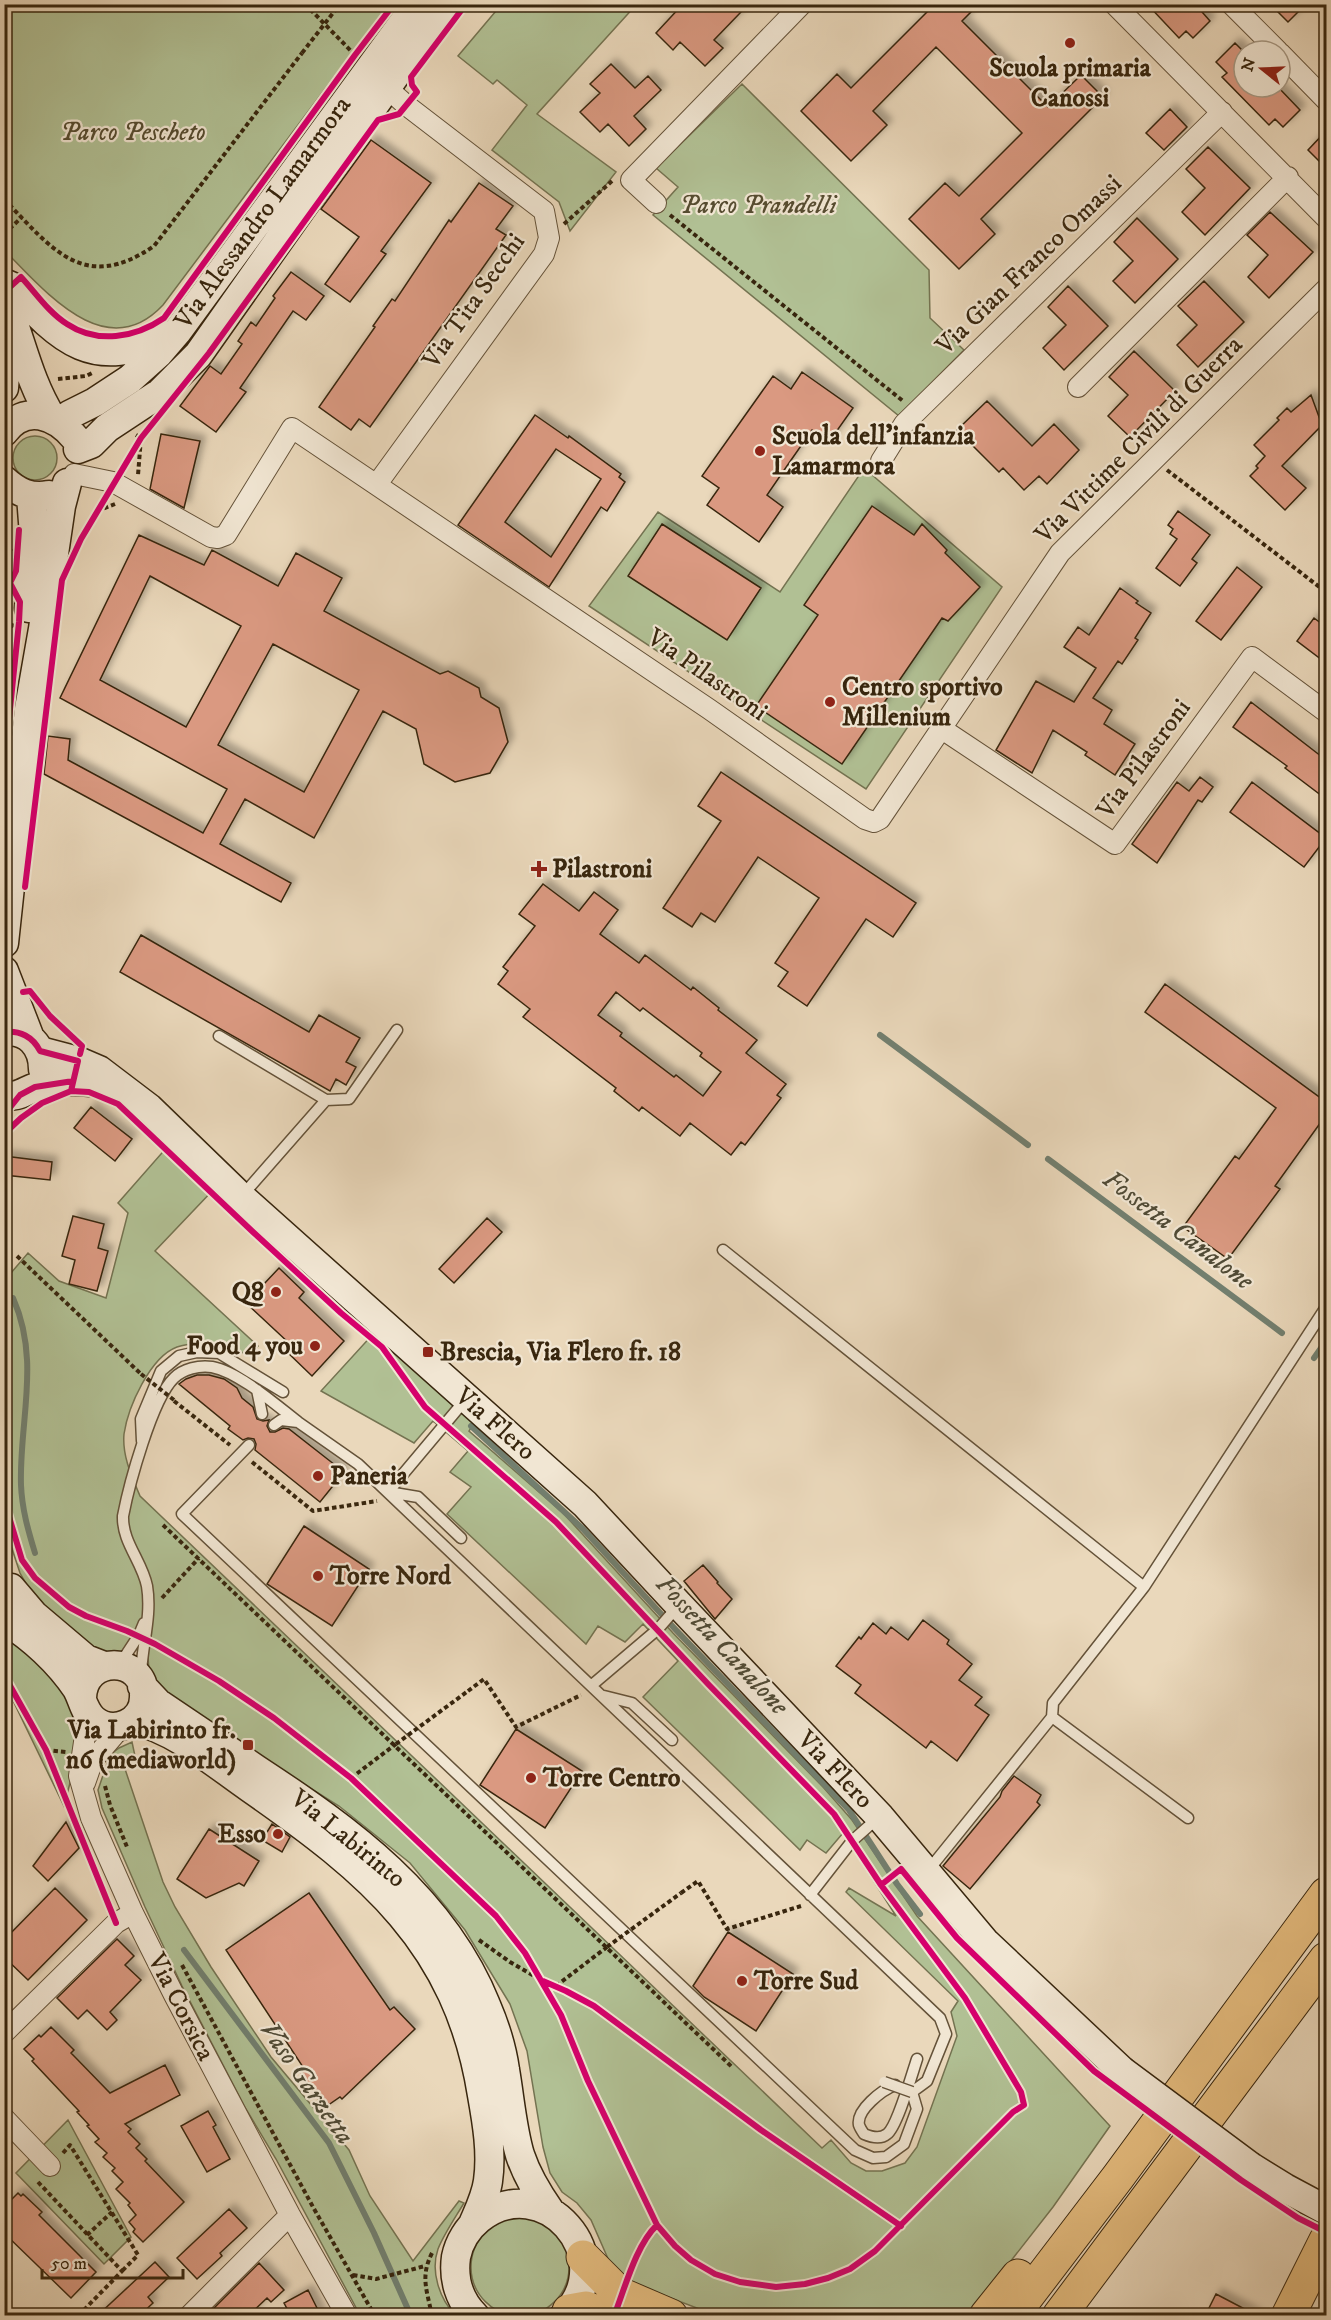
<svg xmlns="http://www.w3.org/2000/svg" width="1331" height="2320" viewBox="0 0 1331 2320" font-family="'IM FELL DW Pica',serif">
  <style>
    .green { fill: #b1c094; stroke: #747351; stroke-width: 1.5 }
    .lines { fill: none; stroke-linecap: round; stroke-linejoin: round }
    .stream { stroke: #727f6f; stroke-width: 6 }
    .building { fill: #da9981; stroke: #38260e; stroke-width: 1.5; fill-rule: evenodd; filter: url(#shadow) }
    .lane-casing { stroke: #645239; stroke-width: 13 }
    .street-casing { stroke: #645239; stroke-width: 22 }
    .secondary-casing { stroke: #38260e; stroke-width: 31 }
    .highway-casing { stroke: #38260e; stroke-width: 35 }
    .path { stroke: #38260e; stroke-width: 4; stroke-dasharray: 4.5 3; stroke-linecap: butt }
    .lane { stroke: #f1e6d3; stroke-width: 10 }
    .street { stroke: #f1e6d3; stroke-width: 20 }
    .secondary { stroke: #f1e6d3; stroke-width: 28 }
    .highway { stroke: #e5bc7e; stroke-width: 33 }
    .lane-bridge-casing { stroke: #645239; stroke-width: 13; stroke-linecap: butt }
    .secondary-bridge-casing { stroke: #38260e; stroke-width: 31; stroke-linecap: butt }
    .path-bridge { stroke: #38260e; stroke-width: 4; stroke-dasharray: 4.5 3; stroke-linecap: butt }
    .lane-bridge { stroke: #f1e6d3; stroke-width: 10 }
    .secondary-bridge { stroke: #f1e6d3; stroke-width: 28 }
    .cycleway-casing { stroke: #f1e6d3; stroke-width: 10 }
    .cycleway { stroke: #d6006c; stroke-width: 6 }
    .poi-dot { fill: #8f2418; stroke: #f1e6d3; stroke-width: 2 }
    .labels { text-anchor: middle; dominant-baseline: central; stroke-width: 4.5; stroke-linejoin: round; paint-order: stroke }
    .poi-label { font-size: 26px; font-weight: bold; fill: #38260e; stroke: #f1e6d3; text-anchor: start }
    .park-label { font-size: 26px; font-style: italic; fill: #564c30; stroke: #f1e6d3 }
    .street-label { font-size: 26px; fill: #38260e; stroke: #f1e6d3 }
    .water-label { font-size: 27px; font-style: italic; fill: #504b36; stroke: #f1e6d3 }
  </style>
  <defs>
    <filter id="shadow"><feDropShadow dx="5.5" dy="-5.5" stdDeviation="3" flood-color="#0004"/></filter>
  </defs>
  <rect width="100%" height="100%" fill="#ead8bb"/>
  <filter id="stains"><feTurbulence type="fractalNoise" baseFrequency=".00333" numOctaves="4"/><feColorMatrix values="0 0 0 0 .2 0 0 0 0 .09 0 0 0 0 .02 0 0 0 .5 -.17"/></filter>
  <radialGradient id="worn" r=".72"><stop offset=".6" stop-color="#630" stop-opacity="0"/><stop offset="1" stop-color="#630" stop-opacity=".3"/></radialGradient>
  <path class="green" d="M4,5l1,-1 383,1 -225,300c-57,61 -118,-14 -158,-54z
    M501,5h135l-99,109 79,58 -46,59 -11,-29 -67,-52 35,-45 -30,-25 -4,4 -35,-28z
    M742,84l187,186 1,48 34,32 -65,66 -246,-201 25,-28 -22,-19z
    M13 458a22 22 0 1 1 44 0a22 22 0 1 1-44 0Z
    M864,468l138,119 -136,202 -277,-183 69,-94 122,80z
    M168,1146l46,43 -59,62 103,95 -8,9c-20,-7 -51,-16 -73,-8 -27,10 -49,60 -53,87 -2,22 8,43 16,62l682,652 9,-8 20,23 15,8h16l23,-8 12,-16 40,-111 -6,-24 7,-11 -112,-109 3,-4 47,28 -53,-83 -17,20 -19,-13 -7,10 -157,-153 35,-36 -35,-37 -18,18 -27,-16 -12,18 -139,-130 24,-27 -21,-15 18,-21 -35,-30 -19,22 -93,-52 53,-58 100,90 -5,8 94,82 110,120 150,154 29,33 65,96 193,210 -57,81 -75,96 -14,12h-249l-86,-33 -16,-12 -22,-50 -14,-17 -15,-11 -12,-19 -7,-26 -16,-96 -17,-47 -45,-74 -55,-67 -71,-57 -171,-107 -19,-28 -1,-15 -20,-12 -10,12 -14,1 -67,-54 -17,-30 -15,-45v-248l23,-27 31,28 47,17 22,-85 -10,-10z
    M5,1632l48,40 24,43 2,17 -3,28 -12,46 -59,-122z
    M132,1742l3,14 -10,13 38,113 12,25 36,60 60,90 78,93 21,46 43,65 46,-60 5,2c-9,15 -20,31 -26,46 -8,23 2,50 17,66h-95l-84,-156 -30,-50 -64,-123 -37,-79 -43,-99 -4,-18 12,-35 9,-7z
    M68,2120l63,117 -27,27 -88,-91z
    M471 2267a49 49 0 1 1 98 0a49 49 0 1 1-98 0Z"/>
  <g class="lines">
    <path class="stream" d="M880,1035l148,110
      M1048,1159l234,174
      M13,1298c28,63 6,123 8,187 1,24 7,45 14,68
      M1314,1358l12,-17
      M471,1426l112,103 92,100 174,181 48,74 23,30
      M184,1950l145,193 45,90 37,83"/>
  </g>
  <path class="building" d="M683,4h51l7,8 -27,28 9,8 -18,18 -25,-24 -7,8 -17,-17z
    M935,4h44l-17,17 86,86 33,-32 22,22 -122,122 14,15 -36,35 -50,-50 36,-36 14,13 63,-63 -86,-86 -63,64 14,14 -36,36 -50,-50 36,-37 14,14z
    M1147,4h48l15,17 -17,17 -7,-7 -7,7z
    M1270,4h36l-18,18z
    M1235,43l9,9v35h34l22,23 -17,17 -8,-8 -6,6 -47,-48 5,-4 -11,-11z
    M611,64l24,24 13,-12 13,14 -27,26 12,13 -17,17 -21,-22 -8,8 -20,-20 20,-19 -10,-9z
    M1170,109l17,18 -23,23 -18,-17z
    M1326,131v37l-18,-18z
    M371,140l60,43 -50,68 5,3 -36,48 -25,-18 34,-47 -38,-28z
    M1208,147l42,41 -45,47 -23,-23 23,-24 -19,-19z
    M479,183l34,23 -17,23 10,6 -136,192 -11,-8 -8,11 -32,-23 56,-80 -2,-1 19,-27 3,2 54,-81 2,2z
    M1270,212l43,40 -44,46 -21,-21 20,-22 -21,-20z
    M1137,218l41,41 -43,44 -22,-22 20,-20 -19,-19z
    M291,272l33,24 -18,24 -13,-9 -53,77 6,4 -30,40 -36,-26 30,-40 11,8 21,-30 -4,-3 13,-19 5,4 19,-28 -2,-2z
    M1204,281l40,41 -46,45 -21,-22 20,-20 -19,-19z
    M1068,286l40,40 -44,44 -21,-22 23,-23 -18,-18z
    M1134,351l41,40 -45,46 -22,-21 20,-21 -19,-18z
    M802,372l51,36 -24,34 -17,-12 -23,33 -22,32 16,12 -24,35 -52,-37 12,-17 -17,-12 71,-100 18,13z
    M1311,395l11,30 -40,41 24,22 -21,22 -35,-34 8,-8 -2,-2 9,-10 -11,-11 25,-25 -2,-2 10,-10 4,4z
    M987,401l45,45 22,-22 25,26 -32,34 -8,-8 -15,14 -21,-22 -4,4 -42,-42z
    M535,415l33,23 1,-2 52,38 -2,3 6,5 -18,29 -6,-4 -52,80 -91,-62zM556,449l45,30 -50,78 -46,-35z
    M161,434l39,7 -16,67 -34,-19z
    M872,506l42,29 8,-11 25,26 -2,3 35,34 -32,34 -6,-3 -100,146 -86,-58 62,-91 -14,-10z
    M1178,511l32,24 -18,24 5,4 -17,23 -24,-18 21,-29 -7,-5 3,-5 -5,-4z
    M662,524l99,64 -34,52 -99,-64z
    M139,535l65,30 8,-15 66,36 18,-33 46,25 -18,33 116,63 8,-3 31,17 2,9 18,11 9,34 -18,31 -35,9 -31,-18 -8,-35 -33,-18 -69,127 -69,-39 -25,45 71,39 -10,19 -237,-128 4,-38 22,3 -2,21 135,73 24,-44 -167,-91zM150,576l91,50 -55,101 -86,-47zM273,644l86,46 -55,102 -86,-47z
    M1237,567l25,20 -41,53 -25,-19z
    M1120,588l18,13 -2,2 15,10 -16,25 3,2 -16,24 -4,-3 -25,37 19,12 -8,14 31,20 -20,31 -30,-20 2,-3 -34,-22 -21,43 -36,-23 40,-69 38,21 22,-34 -32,-21 14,-20 11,8z
    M1314,618l12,9v36l-29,-22z
    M1251,702l75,58v39l-41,-31 2,-2 -54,-39z
    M721,772l195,131 -23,34 -27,-18 -59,87 -29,-20 10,-14 -13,-9 44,-65 -61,-41 -43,65 -14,-9 -9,14 -29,-19 58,-87 -23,-15z
    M1200,777l13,10 -11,15 -4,-2 -41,63 -25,-19 45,-62 12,9z
    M1252,782l74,56 -22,29 -74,-55z
    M543,884l36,27 15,-19 24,18 -18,24 39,29 6,-8 46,35 2,-3 26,21 -1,2 39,30 -11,13 40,31 -9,11 4,3 -36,47 -4,-3 -10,13 -41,-32 -10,13 -38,-29 -3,4 -25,-20 2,-3 -93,-71 7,-8 -32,-25 10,-13 -5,-4 32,-41 -16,-12zM616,992l24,19 3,-3 59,45 -2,3 21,16 -18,24 -27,-21 -2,2 -54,-41 2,-3 -24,-18z
    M141,935l168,97 10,-17 41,23 -14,24 10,5 -10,18 -10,-6 -6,12 -210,-119z
    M1165,984l161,118v13l-51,71 5,3 -52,70 -45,-32 52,-71 4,3 37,-51 -131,-96z
    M91,1107l41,32 -17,22 -41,-33z
    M4,1156l48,6 -2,18 -46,-5z
    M73,1216l31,8 -6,24 10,3 -11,40 -28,-7 6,-24 -13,-4z
    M487,1218l15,14 -48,51 -15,-14z
    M279,1268l25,24 -5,6 45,43 -32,35 -27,-26 5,-6 -44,-41z
    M197,1375h12l15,4 13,9 5,10 11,9 4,12 6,2 6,-1 -2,6 3,6h5l8,-4 6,1 55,43 -24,30 -65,-52 1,-6 -2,-5 -6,-1 -5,2 -15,-11 2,-3 -51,-42 7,-5z
    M304,1526l65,43 -37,57 -65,-42z
    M703,1565l15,17 -1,1 15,16 -17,20 -31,-38z
    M923,1620l26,20 -2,4 25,20 -13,16 23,17 -7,8 14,10 -32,46 -26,-20 -5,7 -71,-55 6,-8 -25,-19 23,-29 2,2 12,-16 13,11 5,-7 17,13z
    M516,1729l66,42 -37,57 -65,-43z
    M1014,1776l27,19 -4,7 3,3 -70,84 -27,-23 57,-69 2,-6z
    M66,1822l13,26 -31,33 -15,-15z
    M272,1824l18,13 -8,15 -20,-12z
    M209,1829l50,32 -15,25 -5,-3 -33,15 -29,-19z
    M55,1888l32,32 -59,60 -24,-23v-17z
    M309,1893l81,117 4,-3 21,22 -73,70 -2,-2 -16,11 -23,-35 4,-3 -79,-120z
    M728,1932l65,42 -37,57 -52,-34 -11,-11z
    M117,1939l17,17 -9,9 16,15 -31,32 7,8 -10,10 -20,-20 -9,9 -21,-21z
    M51,2027l23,23 -3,3 3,3 36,37 55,-28 15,30 -55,29 6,5 -3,3 12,12 -4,4 11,11 -2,2 39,41 -41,40 -10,-10 2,-3 -6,-7 7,-7 -8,-10 2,-2 -14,-14 7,-7 -11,-11 3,-3 -12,-11 4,-4 -12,-11 4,-3 -12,-13 2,-1 -12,-13 2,-1 -47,-50 2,-2 -10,-10 15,-14 2,2z
    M208,2111l8,14 -3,2 17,32 -23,13 -26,-46z
    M18,2193l3,3 2,-2 19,18 -3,3 57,57 -25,26 -67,-65v-26z
    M229,2209l18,19 -27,25 2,3 -25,23 -20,-21z
    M155,2262l14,15 -21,20 5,6 -14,13h-42z
    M259,2263l25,27 -13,12 -4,-4 -19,18h-42z
    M308,2290l13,26h-30l-7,-13z
    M1216,2294l42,22h-40l-10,-6z"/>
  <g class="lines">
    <g class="lane-casing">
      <path id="lane" d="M219,1036l107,64
        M241,1197l85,-97 23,-1 48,-69
        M723,1250l421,337 -91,116 -1,14 -125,155
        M257,1390l5,24
        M142,1441l-1,-22 20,-48 18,-15 18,-4 22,1 64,39
        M249,1445l-67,69 673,636 18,8 13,-1 18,-13 13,-35 -5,-17 15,-11 19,-47 -6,-16 -582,-554 -60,-42 -17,-2 -7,5
        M388,1492l78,-93
        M388,1492l30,5 43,41
        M1144,1587l182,-280
        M120,1664l19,-29 5,-12
        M141,1674c1,-29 11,-58 6,-88 -5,-25 -25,-44 -24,-70 6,-31 29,-117 51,-138 9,-9 25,-13 38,-11 27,5 64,38 86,55
        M592,1685l66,-56 21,-24
        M604,1696l28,7 40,37
        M1052,1717l136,101
        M810,1895l42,-54 27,-24
        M895,2085c-13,5 -39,25 -36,40 1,3 3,6 5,9 7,3 16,6 23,0 10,-7 25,-60 30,-75"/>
    </g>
    <g class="street-casing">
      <path id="street" d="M1114,4l212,214
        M1231,4l47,47
        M1280,53l46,47
        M656,203l-25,-23 171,-176
        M1078,387l210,-210
        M881,461l23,-37 318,-312
        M74,474l39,8 98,55 7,1 8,-3 66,-107 417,281 156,110 9,3 6,-3 180,-266 266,-264
        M377,484l167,-230 5,-16 -5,-27 -138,-106 -28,-25
        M942,729l173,115 137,-187 74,55
        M88,1715l-9,61 12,42 42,95 41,82 116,220 57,101
        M85,1783l8,-23 29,-34
        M4,2033l112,-110 17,-10
        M4,2118l46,48
        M189,2316l101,-101"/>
    </g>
    <g class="secondary-casing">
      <path id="secondary" d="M4,283l7,3c52,56 81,86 159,49
        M4,297c17,41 24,83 48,121
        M4,343l3,7 -3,38
        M63,425l6,-10 26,-13 35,-23 29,-26 18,-21 240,-328
        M4,432c21,-29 52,-17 71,6
        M78,449l13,-5 16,-16 53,-35 38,-38 206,-292 47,-59
        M4,480c13,12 27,19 45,15
        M4,562l12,9 14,24
        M29,608l5,-73 -3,-39
        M4,943l25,-234 14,-80 18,-123 6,-23
        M4,971l26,67
        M4,1032c24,-4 39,15 39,37
        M40,1051l38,10 21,9 50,38 92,89 344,307 94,101 201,212 105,125 137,129
        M4,1095c14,3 20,-4 32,-8 24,-9 51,-6 76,-2
        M11,1588l23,27 52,44 18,7
        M4,1620c28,17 55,42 73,69 6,11 7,23 17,31 20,16 50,2 50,-23 2,-42 -61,-43 -62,1
        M142,1686l16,17c33,22 65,44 98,66 93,61 187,129 230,236 9,21 16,43 19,65 5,29 7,58 15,85 7,21 18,39 30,56
        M133,1720c43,10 81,43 117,68 119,83 208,155 232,307 5,28 10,58 6,86 -2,15 -9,29 -15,43
        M1251,2167l34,21 41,22
        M475,2316c-16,-16 -22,-37 -19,-59 3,-15 12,-29 23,-38 64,-51 143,38 85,97"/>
    </g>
    <g class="highway-casing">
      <path id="highway" d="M583,2257l37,37 51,22
        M569,2311l17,-3 22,8
        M986,2316l32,-40
        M1012,2316l106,-139 208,-283
        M1059,2316l267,-357
        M1288,2316l38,-76"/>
    </g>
    <path class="path" d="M305,4l49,50
      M4,199c48,50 80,95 150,47l148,-193
      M670,215l233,186
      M564,224l48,-43
      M4,234l18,-17
      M58,379l28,-3 8,-4
      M136,435l5,3 -3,37
      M1167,470l159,122
      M97,511l18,-7
      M4,631l11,-7
      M45,1010l24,25
      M17,1256l124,118
      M174,1401l56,44
      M252,1462l61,49 64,-10
      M163,1525l569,542
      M162,1598l37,-40
      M468,1691l16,-12 32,48 65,-32
      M46,1750l20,2
      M351,1778l45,-34
      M105,1786l5,19 17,42
      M681,1893l17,-12 29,48 74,-23
      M479,1940l31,22 33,19
      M182,1965l131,242 58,102 6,7
      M556,1986l51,-39
      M63,2153l7,-8 68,110 -16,16
      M38,2182l84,89 -44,45
      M87,2235l25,-23
      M432,2253c-12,24 -5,37 0,63
      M353,2275l23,4 49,-13"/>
    <use href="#lane" class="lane"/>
    <use href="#street" class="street"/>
    <use href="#secondary" class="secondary"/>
    <use href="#highway" class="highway"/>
    <g class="lane-bridge-casing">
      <path id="lane-bridge" d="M884,2082l28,10"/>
    </g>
    <g class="secondary-bridge-casing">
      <path id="secondary-bridge" d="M1122,2071l129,96"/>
    </g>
    <path class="path-bridge" d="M302,53l38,-49
      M141,1374l33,26
      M396,1744l72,-53
      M607,1947l74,-54"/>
    <use href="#lane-bridge" class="lane-bridge"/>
    <use href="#secondary-bridge" class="secondary-bridge"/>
    <g class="cycleway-casing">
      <path id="cycleway" d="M11,286l10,-9c14,15 28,36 46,47 30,20 68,14 97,-6l191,-263 39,-51
        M4,767l15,-145 1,-20 -10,-19 6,-12 3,-41
        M25,887l37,-307 19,-41 60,-101 68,-85 169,-233 21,-6 18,-22 -5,-7 -1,-8 55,-73
        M23,992l7,-1 20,25 32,30 -2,8
        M4,1032c16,-2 29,5 36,19l38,10 -7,30
        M4,1115l16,-20 15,-8 38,-6
        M4,1134l17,-16 21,-15 29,-12 18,1 29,12 135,128 88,81 41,34 43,60 131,115 153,163 125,129 47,71 84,113 56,94 3,13 -11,7 -138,139 -25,18 -22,9 -23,6 -29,3 -36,-5 -25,-8 -24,-14 -16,-14 -18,-21 -69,-144 -27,-66 -36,-62 -29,-37 -145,-138 -77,-60 -55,-37 -64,-37 -28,-13 -41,-15 -17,-9 -34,-29 -13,-18 -18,-60
        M4,1675l42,75 70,173
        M881,1885l20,-16 56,69 137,133 147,109 57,38 28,14
        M543,1981l23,10 28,15 167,124 140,96
        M614,2316c11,-28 22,-71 43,-91"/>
    </g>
    <use href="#cycleway" class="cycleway"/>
  </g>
  <g class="poi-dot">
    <circle cx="1070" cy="43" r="6"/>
    <circle cx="760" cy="451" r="6"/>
    <circle cx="830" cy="702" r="6"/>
    <path d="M536 860h6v6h6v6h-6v6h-6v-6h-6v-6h6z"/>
    <circle cx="276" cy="1292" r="6"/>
    <circle cx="315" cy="1346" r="6"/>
    <rect x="422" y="1346" width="12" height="12" rx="3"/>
    <circle cx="318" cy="1476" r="6"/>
    <circle cx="318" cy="1576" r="6"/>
    <rect x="242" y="1739" width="12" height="12" rx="3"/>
    <circle cx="531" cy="1778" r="6"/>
    <circle cx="278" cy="1834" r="6"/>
    <circle cx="742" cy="1981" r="6"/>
  </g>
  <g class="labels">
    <g class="poi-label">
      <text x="1070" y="68" text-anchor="middle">Scuola primaria<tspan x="1070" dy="30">Canossi</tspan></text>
      <text x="772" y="436">Scuola dell'infanzia<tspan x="772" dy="30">Lamarmora</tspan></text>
      <text x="842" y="687">Centro sportivo<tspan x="842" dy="30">Millenium</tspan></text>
      <text x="552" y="869">Pilastroni</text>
      <text x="264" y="1292" text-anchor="end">Q8</text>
      <text x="303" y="1346" text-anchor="end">Food 4 you</text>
      <text x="440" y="1352">Brescia, Via Flero fr. 18</text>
      <text x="330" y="1476">Paneria</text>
      <text x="330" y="1576">Torre Nord</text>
      <text x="236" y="1730" text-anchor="end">Via Labirinto fr.<tspan x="236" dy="30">n6 (mediaworld)</tspan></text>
      <text x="543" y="1778">Torre Centro</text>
      <text x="266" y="1834" text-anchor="end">Esso</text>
      <text x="754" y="1981">Torre Sud</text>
    </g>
    <g class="park-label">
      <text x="133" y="132">Parco Pescheto</text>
      <text x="758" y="205">Parco Prandelli</text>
    </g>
    <g class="street-label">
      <text transform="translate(263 213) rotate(-54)">Via Alessandro Lamarmora</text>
      <text transform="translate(1029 265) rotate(-44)">Via Gian Franco Omassi</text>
      <text transform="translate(474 301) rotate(-55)">Via Tita Secchi</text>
      <text transform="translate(1139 440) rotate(-45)">Via Vittime Civili di Guerra</text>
      <text transform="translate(707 675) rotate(35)">Via Pilastroni</text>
      <text transform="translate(1144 759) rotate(-54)">Via Pilastroni</text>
      <text transform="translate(495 1424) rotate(41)">Via Flero</text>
      <text transform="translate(835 1770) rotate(46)">Via Flero</text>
      <text transform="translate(348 1839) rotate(39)">Via Labirinto</text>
      <text transform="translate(181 2007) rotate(63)">Via Corsica</text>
    </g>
    <g class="water-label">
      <text transform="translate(1178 1230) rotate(37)">Fossetta Canalone</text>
      <text transform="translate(722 1645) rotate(47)">Fossetta Canalone</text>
      <text transform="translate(307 2083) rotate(55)">Vaso Garzetta</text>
    </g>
  </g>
  <rect width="1331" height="2320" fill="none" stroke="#ead8bb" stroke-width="24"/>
  <rect x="6" y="6" width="1319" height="2308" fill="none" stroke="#38260e" stroke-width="3"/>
  <rect x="12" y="12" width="1307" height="2296" fill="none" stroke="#38260e" stroke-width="1.5"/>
  <g transform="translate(1262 69) rotate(288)"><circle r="28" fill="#f1e6d3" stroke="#a79984" stroke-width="1.5"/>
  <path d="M0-4.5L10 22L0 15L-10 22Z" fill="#8f2418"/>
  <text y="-9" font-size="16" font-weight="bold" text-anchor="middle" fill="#38260e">N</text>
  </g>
  <path d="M42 2269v9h141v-9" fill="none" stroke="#38260e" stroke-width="3"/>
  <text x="51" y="2269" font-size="18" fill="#38260e" stroke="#f1e6d3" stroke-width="4.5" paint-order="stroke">50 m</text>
  <rect width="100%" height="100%" filter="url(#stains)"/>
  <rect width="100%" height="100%" fill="url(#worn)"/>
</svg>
